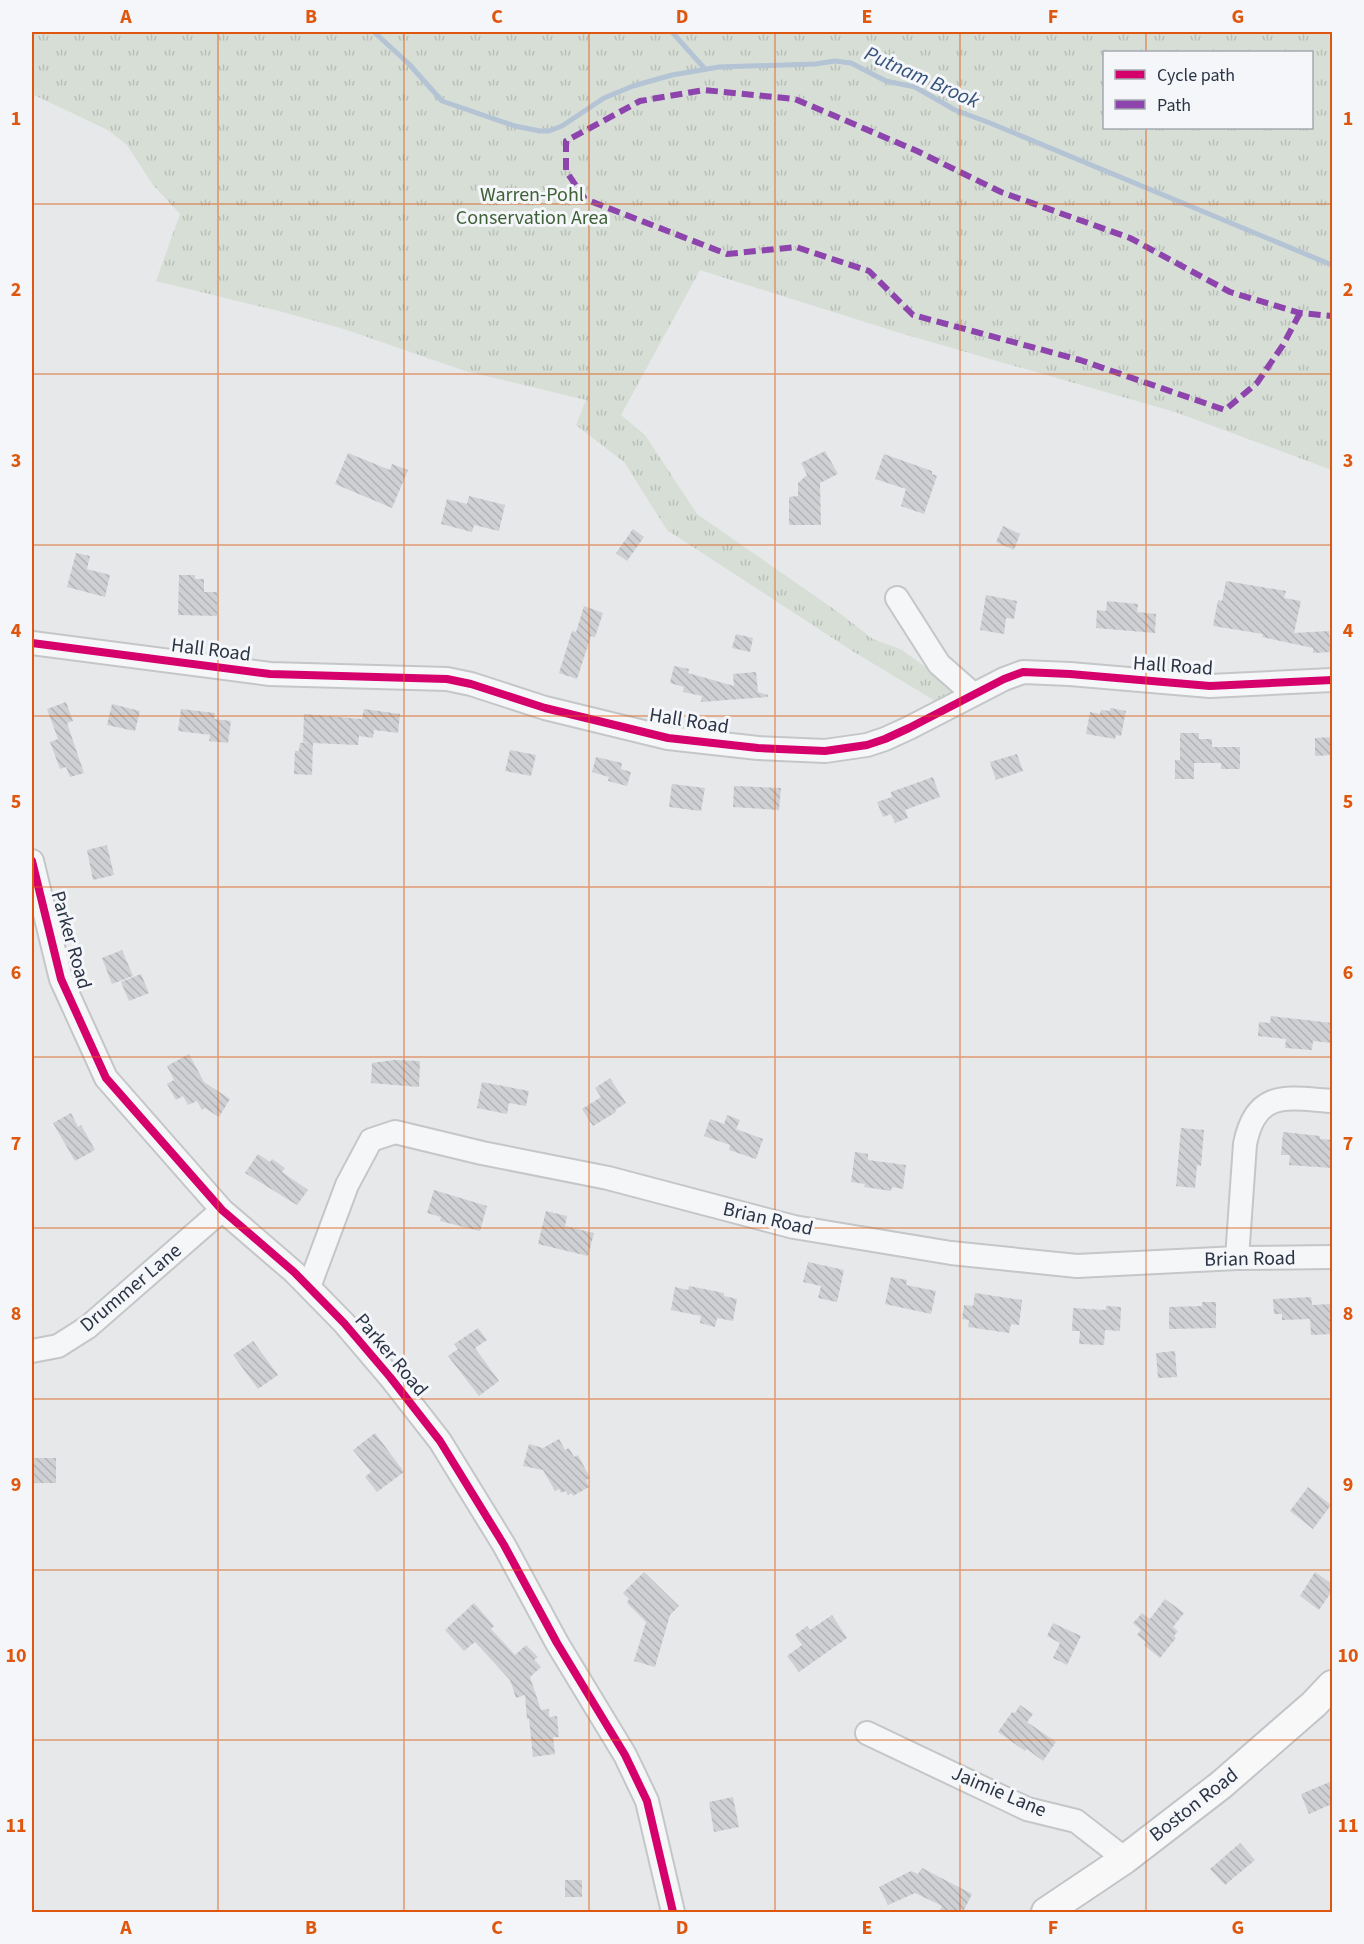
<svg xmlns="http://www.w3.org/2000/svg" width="1364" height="1944" viewBox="0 0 1364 1944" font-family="'Source Sans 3',sans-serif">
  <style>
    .park { fill: url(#park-tufts); fill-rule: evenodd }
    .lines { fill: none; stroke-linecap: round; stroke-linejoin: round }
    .stream { stroke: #b4c4d5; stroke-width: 5 }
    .building { fill: url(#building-back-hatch) }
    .minor-casing { stroke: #c4c6c8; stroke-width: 26 }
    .major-casing { stroke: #c2c5c8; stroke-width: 32 }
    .minor { stroke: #f5f6f7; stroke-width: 22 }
    .major { stroke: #f8f8f8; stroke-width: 28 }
    .quiet { stroke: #8e44ad; stroke-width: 6; stroke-dasharray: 12 6; stroke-linecap: butt }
    .cycleway-casing { stroke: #f4f6f9; stroke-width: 11 }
    .cycleway { stroke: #d6006c; stroke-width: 8 }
    .grid { fill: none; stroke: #df570f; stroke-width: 1.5; stroke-opacity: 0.55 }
    .labels { text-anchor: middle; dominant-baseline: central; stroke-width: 6; stroke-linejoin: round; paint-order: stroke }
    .park-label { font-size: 20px; fill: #3f6138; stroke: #f4f6f9 }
    .street-label { font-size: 20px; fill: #2b3445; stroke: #f4f6f9 }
    .water-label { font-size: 21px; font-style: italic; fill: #34527a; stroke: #f4f6f9 }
    .neatline { fill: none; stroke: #df570f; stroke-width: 2 }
    .grid-label { font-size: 20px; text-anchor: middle; font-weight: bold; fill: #df570f }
  </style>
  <defs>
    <pattern id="park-tufts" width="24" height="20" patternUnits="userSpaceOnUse" patternTransform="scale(1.5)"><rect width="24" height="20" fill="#d6ded6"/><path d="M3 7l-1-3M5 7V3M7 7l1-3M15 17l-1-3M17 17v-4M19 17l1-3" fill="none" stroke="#b8bfb9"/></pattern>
    <pattern id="building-back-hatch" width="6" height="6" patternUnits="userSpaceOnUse" patternTransform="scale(1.5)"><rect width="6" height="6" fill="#ced0d3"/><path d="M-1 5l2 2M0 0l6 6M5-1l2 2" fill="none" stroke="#b1b3b6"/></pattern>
  </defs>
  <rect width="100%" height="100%" fill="#e6e8ea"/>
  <path class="park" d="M32,32h1300v438l-157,-58 -275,-79 -200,-63 -79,145 24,20 52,79 141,98 35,27 29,11 55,40 -20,12 -83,-50 -187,-122 -43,-68 -48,-37 10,-25 -121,-29 -121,-42 -61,-17 -127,-31 24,-67 -27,-29 -26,-40 -19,-15 -76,-36zM1104,52h208v76h-208z"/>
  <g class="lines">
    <path class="stream" d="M374,32l35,32 33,37 73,25 25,5h9l13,-5 42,-28 29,-12 39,-11 47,-8 96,-3 20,-3 16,2 35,18 29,6 40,23 35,13 342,142
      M672,32l33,37"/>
  </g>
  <path class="building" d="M825,451l13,23 -18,9 1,42h-32v-28l9,-1v-13l9,-8 -6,-12z
    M348,453l42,17 2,-6 16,6 -16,38 -57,-24z
    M884,454l48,17v3l5,2 -13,38 -23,-8 5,-17 -31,-10z
    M469,496l36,9 -6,26 -25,-6 -2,7 -31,-8 6,-25 20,5z
    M1003,526l17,8 -6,16 -18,-8z
    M633,529l11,8 -17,24 -11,-8z
    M76,553l14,3 -3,13 23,6 -5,22 -38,-10z
    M179,575h16v4h9v13h13v24l-39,-1z
    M1226,581l60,10 -2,7 17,3 -7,32 35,-2 2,21 -18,1v-5l-51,-11 1,-3 -50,-8 5,-26 4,1z
    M986,595l31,6 -3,18 -8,-1 -2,16 -24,-4z
    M1107,601l31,3 -1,8 19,2 -1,19 -59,-5 1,-18 9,1z
    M584,606l19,7 -8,24 -4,-1 -14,43 -18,-6 13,-42 4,1z
    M736,634l17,4 -3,14 -18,-4z
    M674,666l15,3 -1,4 46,13 -1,-12 23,-2 2,20 10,3v2l-67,5 1,-6 -19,-4 1,-5 -14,-4z
    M66,702l7,19 -6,2 17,50 -14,4 -4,-10 -6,2 -10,-27 8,-3 -11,-30z
    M112,704l28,7 -5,20 -28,-6z
    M1110,708l16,3 -5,25 -5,-1 -1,4 -29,-5 4,-22 10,2 1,-4 9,1z
    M181,709l34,4 -1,6 17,2 -3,22 -19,-2 1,-6 -32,-4z
    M364,709l36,5 -2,19 -24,-3 -1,8 -14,-2 -1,9 -45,-2 -1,32 -18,-1 1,-23h4l1,-8 11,-1h-8l1,-28 58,5z
    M1180,733h19v6h13v8h28v22h-19v-6h-27v16h-19v-19h5z
    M1332,737v18l-17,1v-18z
    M510,750l26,5 -5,21 -26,-5z
    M1017,754l6,17 -27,9 -6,-18z
    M596,757l26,6 -1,6 10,3 -4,14 -19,-5 1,-4 -17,-5z
    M933,777l7,20 -35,13 3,8 -13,5 -4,-9 -8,3 -6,-15 15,-5 -1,-5z
    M672,784l33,4 -4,23 -32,-4z
    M734,786l47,2 -2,22 -46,-3z
    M107,845l7,30 -21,5 -6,-30z
    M122,950l11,26 -21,8 -10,-26z
    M141,974l8,19 -20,8 -8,-19z
    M1271,1016l61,7v20l-19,-2 -1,9 -27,-2 1,-9 -28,-3 1,-14 11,1z
    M189,1054l15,28 26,17 -11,18 -14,-9 -3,2 -5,-9 -9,4 -5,-9 -7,4 -9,-16 7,-4 -7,-14z
    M394,1060l26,1 -1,26 -48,-4 1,-20z
    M610,1078l16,25 -11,7 1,2 -23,14 -11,-17 19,-12 -6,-9z
    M482,1082l47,9 -3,15 -17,-3 -2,11 -30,-6z
    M71,1113l7,14 3,-2 14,25 -20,11 -22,-38z
    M727,1115l13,5 -4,9 27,10 -7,20 -27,-9 1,-5 -26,-9 6,-17 14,5z
    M1181,1128l23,2 -3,36 -4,-1 -2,23 -19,-2z
    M1283,1132l37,4v3l12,1v28l-43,-3 1,-10h-9z
    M855,1152l13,2v6l38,5 -3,24 -11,-2 -1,4 -27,-4 1,-3 -14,-2z
    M258,1154l12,8 2,-3 13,9 -3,4 26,18 -11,15 -52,-32z
    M434,1190l53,16 -7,25 -40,-10 1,-4 -14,-4z
    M546,1211l21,5 -2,10 29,7 -6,23 -50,-12z
    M808,1262l36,8 -7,32 -19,-4 3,-12 -18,-4z
    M891,1277l16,3 -1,5 30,6 -5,23 -46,-10z
    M689,1286l35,7v3l13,3 -4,22 -16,-3 -2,9 -15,-4 1,-7 -30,-6 4,-23 13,3z
    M975,1293l47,7 -3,25 -8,-1 -2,9 -41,-6 1,-7 -7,-1 2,-14 9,1z
    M1311,1297l1,8 19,-1 1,30 -21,1 -1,-16 -28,1v-6h-8l-1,-15z
    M1202,1302h14v26l-47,1v-22l33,-1z
    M1106,1306l15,1 -1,24 -15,-1 -1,15 -25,-1 1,-13h-8l1,-23 33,2z
    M478,1328l9,12 -12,8 24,33 -20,15 -31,-40 10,-7 -4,-5z
    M253,1341l25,34 -20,14 -25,-34z
    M1175,1351l2,26 -19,1 -2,-25z
    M375,1433l29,39 -27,20 -12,-15 6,-5 -18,-22z
    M559,1439l6,11 4,-2 5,9 4,-2 12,23 -4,2 3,7 -16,9 -1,-3 -4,2 -2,-4 -5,2 -2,-4 -4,2 -12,-21 -20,-4 6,-22 14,4z
    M32,1458h24v25h-24z
    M1308,1487l23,18 -18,24 -23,-18z
    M644,1572l35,34 -9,9 -15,52 -21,-6 12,-39 -19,-19 2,-4 -6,-6z
    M1315,1572l17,12v7l-13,19 -19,-14z
    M1165,1599l19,14 -11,14 5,4 -4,5 2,2 -16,20 -16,-13 2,-3 -9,-7 4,-5 -8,-7 9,-10 8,6z
    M474,1603l20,23 -3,3 24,26 11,-10 12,12 -4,3 7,7 -11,10 11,33 8,-1v8l8,-1 2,21h-6l2,17 -22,3 -4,-38h-2l-2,-24 -9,3 -6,-18 -35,-38 -11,9 -19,-21z
    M832,1615l15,23 -48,34 -12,-16 15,-11 -7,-10 12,-9 3,4z
    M1053,1623l28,13 -14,29 -14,-7 7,-15 -13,-7z
    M1020,1705l13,9 -6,8 29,20 -13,19 -16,-12 -2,2 -27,-19 14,-20 3,1z
    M1332,1781v23l-23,10 -8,-20z
    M733,1797l6,30 -25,5 -5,-30z
    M1240,1843l15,17 -30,25 -15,-16z
    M922,1868l50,26 -9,18h-24l3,-6 -27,-13 -27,12 -9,-18 32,-16 7,3z
    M565,1880h17v17h-17z"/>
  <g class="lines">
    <g class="minor-casing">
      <path id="minor" d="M897,598l42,66 34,30
        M32,643l238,31 177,5 24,5 74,24 123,30 90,10 67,3 42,-6 18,-6 24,-11 95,-49 19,-7 47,2 140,12 122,-6
        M32,861l29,118 45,99 116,132 72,62 50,51 46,54 50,64 64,104 53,98 68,112 22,46 26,111
        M1237,1258l8,-114c11,-55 42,-46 87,-43
        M309,1287l38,-102 24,-45 24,-8 87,21 126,25 186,49 157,26 126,13 160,-8 95,-1
        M32,1351l26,-5 30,-19 134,-117
        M867,1733l160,76 49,12 49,38"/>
    </g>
    <g class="major-casing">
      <path id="major" d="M1046,1912l79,-53 96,-74 93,-81 18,-19"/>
    </g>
    <use href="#minor" class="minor"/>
    <use href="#major" class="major"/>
    <path class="quiet" d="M1300,313l-17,32 -26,38 -32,27 -145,-50 -167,-45 -44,-44 -73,-24 -69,7 -142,-55 -19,-28v-30l74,-40 64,-11 91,9 122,52 84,41 129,46 100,54 70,21 32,3"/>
    <g class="cycleway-casing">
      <path id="cycleway" d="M32,643l238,31 177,5 24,5 74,24 123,30 90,10 67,3 42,-6 18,-6 24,-11 95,-49 19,-7 47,2 140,12 122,-6
        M32,861l29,118 45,99 116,132 72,62 50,51 46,54 50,64 64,104 53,98 68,112 22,46 26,111"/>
    </g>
    <use href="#cycleway" class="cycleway"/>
  </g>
  <path class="grid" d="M218,32v1880M404,32v1880M589,32v1880M775,32v1880M960,32v1880M1146,32v20M1146,128v1784M32,204h1300M32,374h1300M32,545h1300M32,716h1300M32,887h1300M32,1057h1300M32,1228h1300M32,1399h1300M32,1570h1300M32,1740h1300"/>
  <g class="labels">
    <g class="park-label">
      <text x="532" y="195">Warren-Pohl<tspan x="532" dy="23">Conservation Area</tspan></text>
    </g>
    <g class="street-label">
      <text transform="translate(211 650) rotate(7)">Hall Road</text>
      <text transform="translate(1173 666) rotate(4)">Hall Road</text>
      <text transform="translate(689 721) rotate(9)">Hall Road</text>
      <text transform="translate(71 940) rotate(74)">Parker Road</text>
      <text transform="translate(768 1219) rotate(13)">Brian Road</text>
      <text transform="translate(1250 1259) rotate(-1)">Brian Road</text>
      <text transform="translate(131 1288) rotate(-40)">Drummer Lane</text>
      <text transform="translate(391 1355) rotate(50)">Parker Road</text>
      <text transform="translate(999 1792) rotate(23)">Jaimie Lane</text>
      <text transform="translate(1194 1805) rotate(-38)">Boston Road</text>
    </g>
    <g class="water-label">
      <text transform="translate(922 77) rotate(24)">Putnam Brook</text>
    </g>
  </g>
  <rect width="1364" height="1944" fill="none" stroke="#f4f6f9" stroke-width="66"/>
  <rect x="1103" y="51" width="210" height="78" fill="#f4f6f9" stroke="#a4a8b1" stroke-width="1.5"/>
  <rect x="1115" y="70" width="30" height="9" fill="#d6006c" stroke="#a4a8b1" stroke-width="1.5"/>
  <text x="1157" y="81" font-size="18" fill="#2b3445">Cycle path</text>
  <rect x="1115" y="100" width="30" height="9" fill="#8e44ad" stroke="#a4a8b1" stroke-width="1.5"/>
  <text x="1157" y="111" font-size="18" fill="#2b3445">Path</text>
  <rect x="33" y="33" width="1298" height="1878" class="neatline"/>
  <g class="grid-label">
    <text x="126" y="23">A</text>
    <text x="311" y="23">B</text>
    <text x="497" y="23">C</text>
    <text x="682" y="23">D</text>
    <text x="867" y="23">E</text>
    <text x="1053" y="23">F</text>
    <text x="1238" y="23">G</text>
    <text x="16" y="125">1</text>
    <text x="1348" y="125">1</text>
    <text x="16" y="296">2</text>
    <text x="1348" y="296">2</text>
    <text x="16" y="467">3</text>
    <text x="1348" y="467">3</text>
    <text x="16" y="637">4</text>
    <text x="1348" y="637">4</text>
    <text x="16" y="808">5</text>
    <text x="1348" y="808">5</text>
    <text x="16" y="979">6</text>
    <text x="1348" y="979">6</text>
    <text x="16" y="1150">7</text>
    <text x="1348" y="1150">7</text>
    <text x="16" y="1320">8</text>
    <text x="1348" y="1320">8</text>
    <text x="16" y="1491">9</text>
    <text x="1348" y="1491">9</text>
    <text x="16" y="1662">10</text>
    <text x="1348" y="1662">10</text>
    <text x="16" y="1832">11</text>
    <text x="1348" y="1832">11</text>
    <text x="126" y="1934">A</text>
    <text x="311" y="1934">B</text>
    <text x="497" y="1934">C</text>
    <text x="682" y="1934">D</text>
    <text x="867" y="1934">E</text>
    <text x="1053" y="1934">F</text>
    <text x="1238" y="1934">G</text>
  </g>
</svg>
